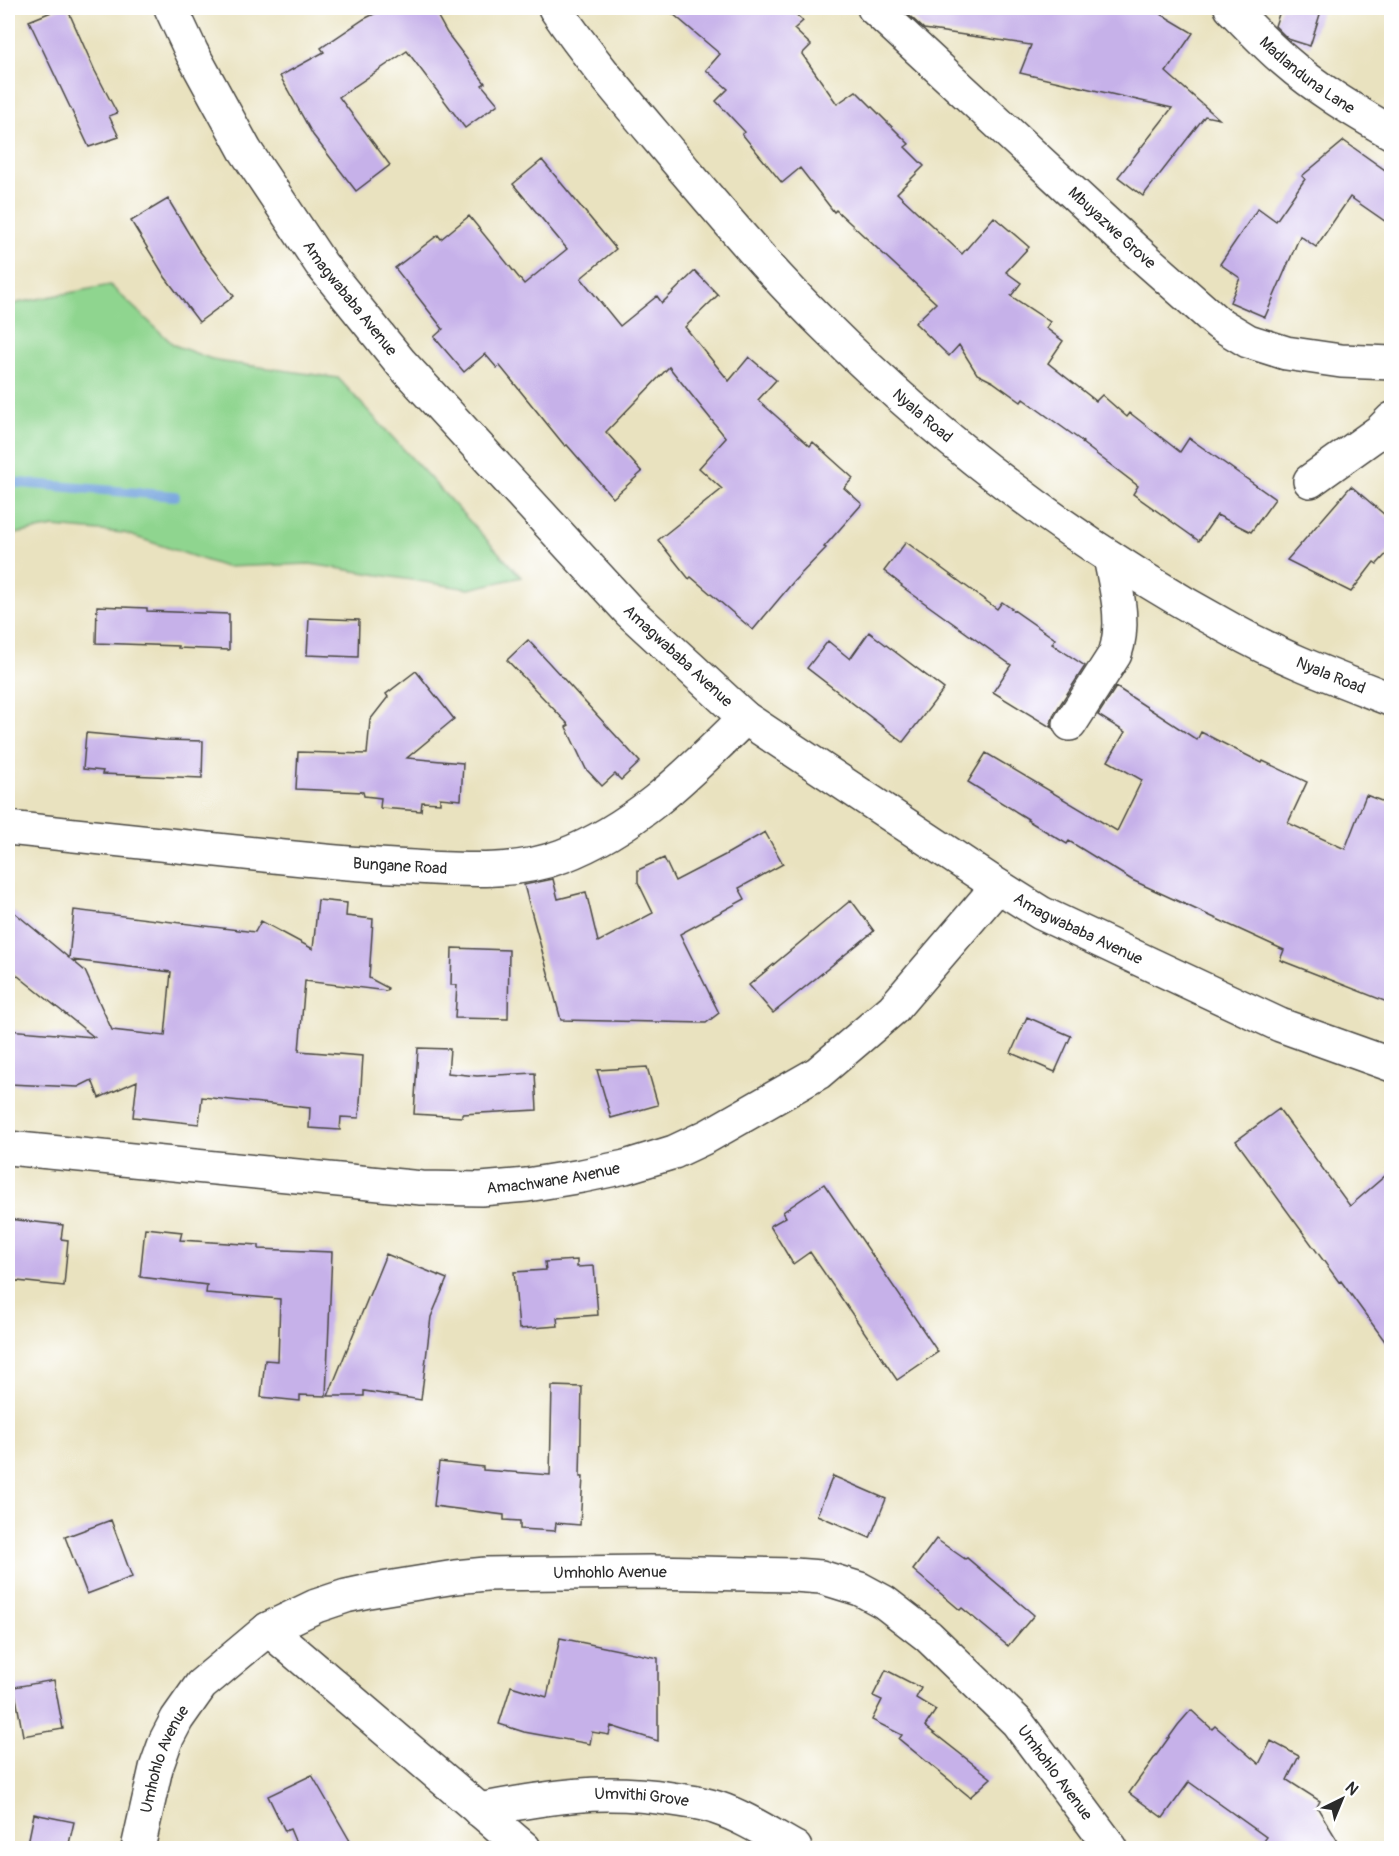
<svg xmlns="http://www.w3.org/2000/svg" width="1399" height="1856" viewBox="0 0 1399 1856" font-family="Pangolin,sans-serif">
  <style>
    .green { fill: #8fd58f; stroke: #5d805d; stroke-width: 1.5 }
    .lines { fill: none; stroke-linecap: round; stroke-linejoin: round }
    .stream { stroke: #72a2dc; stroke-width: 10 }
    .building { fill: #c6b1e9; fill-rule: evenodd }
    .minor-casing { stroke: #484641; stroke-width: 36 }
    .tertiary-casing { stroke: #484641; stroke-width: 36 }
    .minor { stroke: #fff; stroke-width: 33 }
    .tertiary { stroke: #fff; stroke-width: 33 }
    .labels { text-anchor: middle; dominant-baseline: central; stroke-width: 5; stroke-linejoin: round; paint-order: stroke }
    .street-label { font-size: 16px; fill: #2b2b2b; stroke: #fff }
  </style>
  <rect width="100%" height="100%" fill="#fff"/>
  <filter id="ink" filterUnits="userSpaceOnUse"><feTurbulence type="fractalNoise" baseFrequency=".0167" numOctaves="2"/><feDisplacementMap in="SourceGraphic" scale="12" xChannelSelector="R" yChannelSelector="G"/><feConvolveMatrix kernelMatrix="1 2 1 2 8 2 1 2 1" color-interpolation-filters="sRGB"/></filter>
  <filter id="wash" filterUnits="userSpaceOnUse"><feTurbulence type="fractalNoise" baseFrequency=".008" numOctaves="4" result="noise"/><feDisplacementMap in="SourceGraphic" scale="24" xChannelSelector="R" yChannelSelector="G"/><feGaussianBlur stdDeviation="1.35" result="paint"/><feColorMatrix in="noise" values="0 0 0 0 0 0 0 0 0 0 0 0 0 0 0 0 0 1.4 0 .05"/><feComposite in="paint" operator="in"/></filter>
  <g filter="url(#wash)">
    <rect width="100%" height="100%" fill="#e9e2bf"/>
    <path class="green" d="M110,285l64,60 43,16 121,17 183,199 -52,12 -159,-25 -85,3 -101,-34 -70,-6 -46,8v-227l9,-5z"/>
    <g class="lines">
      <path class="stream" d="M8,482l167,14"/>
    </g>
    <g id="blocks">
      <path class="building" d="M61,8h6l28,63 22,42 -8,3 10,21 -30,10 -60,-126z
        M386,8h47l14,25 38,50 -3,2 16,19 -33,24 -58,-77 -68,46 51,68 -34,26 -43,-56 -33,-59 44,-24 -3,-4 43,-29z
        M666,8h123l14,13 -9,8 17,16 -9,9 35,50 19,-13 53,53 -4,3 19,19 -27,27 65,61 32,-37 35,30 -23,25 15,11 -10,13 39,26 -4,6 17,13 -15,22 48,38 6,-6 25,22 3,-4 50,39 9,-14 86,61 -24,33 -34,-17 -18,26 -66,-47 5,-8 -56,-43 1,-1 -60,-43 -2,3 -28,-20 -16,-8 -18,-29 -10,11 -34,-33 21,-20 -100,-93 -2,2 -34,-44 -18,15 -40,-49 3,-2 -29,-31 12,-12 -22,-19 14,-16z
        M901,8h250l42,25 -27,39 53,47 -14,-3 -62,80 -25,-19 54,-69 -152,-35 11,-28 -107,-16z
        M1281,8h41l-12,38 -22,-7 -13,-13z
        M1344,141l48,34v51l-42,-29 -34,50 -16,-11 -35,81 -35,-15 10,-24 -20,-14 38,-56 18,13 29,-42 -3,-3z
        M542,160l74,89 -35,29 39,48 37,-30 5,7 33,-32 23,24 -33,32 44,54 20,-24 27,23 -18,20 52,46 3,-4 40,36 -9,10 18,16 -38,43 2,1 -32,33 -41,49 -62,-53 -2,2 -31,-39 64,-51 -23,-21 27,-30 -57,-71 -63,65 36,40 -29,26 -46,-53 -2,1 -65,-80 -3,2 -12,-14 -21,18 -30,-35 9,-8 -48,-61 43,-33 3,4 28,-23 55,68 43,-35 -54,-65z
        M168,199l30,50 36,47 -35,26 -34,-45 -34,-56z
        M1351,486l41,35v27l-15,16 -3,-2 -23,30 -64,-32z
        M906,542l91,67 5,-7 53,37 -3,5 33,22 -31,48 -3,9 1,5 -59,-36 18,-27 -110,-79 1,-1 -18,-14z
        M97,606l50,2v3l82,3v36l-51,-2v-2l-82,-3z
        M309,618l50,2 -1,37 -51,-2z
        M869,632l75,57 -41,53 -96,-74 21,-27 22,18z
        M528,640l112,122 -19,18 -6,-6 -13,12 -16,-17 -20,-42 3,-2 -62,-65z
        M416,671l38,48 -47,39 56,5 -2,37 -21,-2v5l-18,-1 -1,9 -41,-3 1,-10 -17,-2 -1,-4 -67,-3 2,-37 69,2 3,-34 18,-23 -2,-3z
        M1116,687l81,53 4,-8 61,31 1,-2 44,21 -19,41 57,26 21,-54 26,10v199l-112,-44 4,-10 -152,-70 -63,-39 -2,3 -40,-24 1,-1 -60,-37 18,-29 131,78 25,-51 -34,-19 17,-29 -27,-17z
        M86,733l78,7 39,1 -1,37 -100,-4 1,-3 -20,-2z
        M765,832l18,32 -44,24 6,11 -65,35 39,79 -13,10 -145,-3 -37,-135 29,-6 5,20 28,-7 12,50 55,-29 -15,-31v-12l26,-12 11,23 50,-26z
        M318,900l29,3 -1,13 27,3 -4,59 19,10 -1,3 -82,-10 -6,70 64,5 -4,62 -18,-1 -1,13 -31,-2 1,-20 -108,-11 -3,27 -66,-7 4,-36 -38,17 -7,-18 -14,7 -70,-3v-54l86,7 -86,-69v-61l61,51 5,-48 181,22 6,-11 52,28zM72,960l99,12 -6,64 -53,-6 -27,-59z
        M851,900l23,31 -101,82 -24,-28z
        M452,948l57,2 -1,69 -53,-1 2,-33h-6z
        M1027,1017l44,19 -16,36 -44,-19z
        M418,1048l32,1 -2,24 29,3 58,-3 2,37 -75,4v3l-48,-3z
        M647,1067l11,38 -47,13 -14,-48z
        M1279,1109l71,97 42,-36v181l-51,-70 -2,1 -103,-141z
        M824,1184l114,168 -41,28 -87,-128 -17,12 -23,-38 16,-9 -3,-5z
        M8,1219l55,6 -2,14 7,1 -4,46 -56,-6z
        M145,1228l37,4 -2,8 79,5v4l73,3 -6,144 -26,-1v6l-39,-4 4,-37 13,1 2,-62 -74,-6 1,-8 -67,-8z
        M386,1254l61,25 -16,38 -10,83 -57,-9v5h-36z
        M577,1260v7l17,-1 4,49 -41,3 1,8 -39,3 -5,-57 32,-2 -1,-8z
        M552,1386l30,1 -2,90h3l-3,48 -24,-2 -1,8 -35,-2v-8l-16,-1v-5l-70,-9 5,-44 44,5v3l67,5z
        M833,1476l53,23 -16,39 -53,-23z
        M111,1520l21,57 -45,17 -22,-57z
        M936,1539l29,20 2,-1 67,57 -26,31 -46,-38 -2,2 -47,-40z
        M560,1638l98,20v83l-47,-15 -2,9 -17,-3 -2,12 -66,-12 -25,-8 12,-38 36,11z
        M886,1670l35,18 -5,10 20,12 -11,16 66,52 -21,19 -71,-58 3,-4 -30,-15 10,-20 -9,-4z
        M54,1680l9,49 -40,7 -9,-49z
        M1191,1710l21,19 3,-3 44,38 12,-23 28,15 -12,24 33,21 -3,6 25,41h-84l8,-11 -77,-55 -26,36 -34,-25 49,-68z
        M312,1775l42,73h-56l-8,-19 -5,2 -17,-35z
        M34,1814l40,8 -6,26h-41z"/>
    </g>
  </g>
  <g filter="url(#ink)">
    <use href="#blocks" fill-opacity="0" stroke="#484641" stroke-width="1.5"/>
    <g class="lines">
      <g class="minor-casing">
        <g id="minor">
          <path id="s1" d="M171,8l21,45 53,97 76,114 80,99 229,249 115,106 253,168 43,27 239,112 112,40"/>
          <path id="s2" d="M874,8l259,240 85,75 30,18 38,12 55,8 51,2"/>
          <path id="s3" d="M1231,8c17,17 34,36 53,52 33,29 70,51 108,73"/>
          <path d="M1310,481l70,-50 12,-12"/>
          <path d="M1070,724l45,-70c11,-32 1,-65 -5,-97"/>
          <path id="s4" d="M8,828c88,9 177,18 266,28 47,5 93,9 140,11 50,3 101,7 148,-11 74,-28 128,-84 183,-138"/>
          <path id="s5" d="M8,1148l414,40 59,1 46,-4 55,-9 43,-9 49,-15 34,-16 110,-63 40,-34 35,-30 105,-123"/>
          <path d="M268,1629l256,219"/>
          <path id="s6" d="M479,1810c69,-13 123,-22 193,-11 15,2 31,4 45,9 27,9 53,26 78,40"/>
          <path id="s7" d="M138,1848l18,-80 10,-28 11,-21 24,-34 67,-56 48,-23 30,-10 23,-5 86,-14 31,-3 164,-2 144,3 27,2 39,12 24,13 44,34 89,86 94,126"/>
        </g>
      </g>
      <g class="tertiary-casing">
        <g id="tertiary">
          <path id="s8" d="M555,8c39,58 86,110 131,164 44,52 88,104 137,152 122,122 260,225 411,307 50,28 105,48 158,69"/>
        </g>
      </g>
      <use href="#minor" class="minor"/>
      <use href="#tertiary" class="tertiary"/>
    </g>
  </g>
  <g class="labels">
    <g class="street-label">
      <text stroke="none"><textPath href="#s3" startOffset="102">Madlanduna Lane</textPath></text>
      <text stroke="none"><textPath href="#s2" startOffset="324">Mbuyazwe Grove</textPath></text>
      <text stroke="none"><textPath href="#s1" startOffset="342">Amagwababa Avenue</textPath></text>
      <text stroke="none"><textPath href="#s8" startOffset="550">Nyala Road</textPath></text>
      <text stroke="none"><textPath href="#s1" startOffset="828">Amagwababa Avenue</textPath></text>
      <text stroke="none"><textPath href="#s8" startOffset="1036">Nyala Road</textPath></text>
      <text stroke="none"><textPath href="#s4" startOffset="394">Bungane Road</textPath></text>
      <text stroke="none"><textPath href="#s1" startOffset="1314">Amagwababa Avenue</textPath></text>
      <text stroke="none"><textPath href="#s5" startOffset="548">Amachwane Avenue</textPath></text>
      <text stroke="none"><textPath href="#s7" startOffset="615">Umhohlo Avenue</textPath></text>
      <text stroke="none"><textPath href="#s7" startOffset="93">Umhohlo Avenue</textPath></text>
      <text stroke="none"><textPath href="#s7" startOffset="1137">Umhohlo Avenue</textPath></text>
      <text stroke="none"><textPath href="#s6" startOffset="164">Umvithi Grove</textPath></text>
    </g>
  </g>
  <rect width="1399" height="1856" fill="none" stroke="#fff" stroke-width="30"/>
  <g transform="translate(1342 1799) rotate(43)" stroke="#ffffff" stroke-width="4.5" paint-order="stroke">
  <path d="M0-4.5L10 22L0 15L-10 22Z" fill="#2b2b2b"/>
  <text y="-9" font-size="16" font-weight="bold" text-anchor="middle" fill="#2b2b2b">N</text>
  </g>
</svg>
